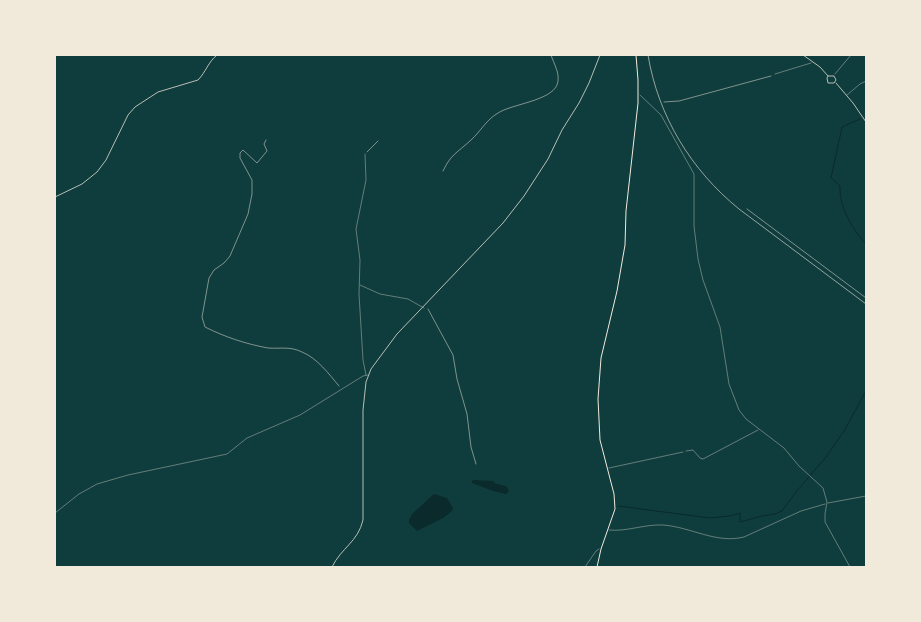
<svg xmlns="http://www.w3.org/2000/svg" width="921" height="622" viewBox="0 0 921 622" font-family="Cabin,sans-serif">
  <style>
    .water { fill: #0a2a2b }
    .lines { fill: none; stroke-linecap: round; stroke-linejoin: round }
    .stream { stroke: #0a2a2b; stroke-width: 1 }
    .path { stroke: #f1e9da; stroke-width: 0.5 }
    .minor { stroke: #b8beb3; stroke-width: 0.5 }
    .tertiary { stroke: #b8beb3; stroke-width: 1 }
    .secondary { stroke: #f1e9da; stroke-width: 1 }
    .rail { stroke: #97a49c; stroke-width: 1 }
  </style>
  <rect width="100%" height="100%" fill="#0f3d3e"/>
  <path class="water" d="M473,480l20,1 3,3 10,2 3,5 -3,3 -13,-3 -21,-8v-2z
    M434,494l13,4 6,10 -1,3 -9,7 -26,13 -8,-8v-3l3,-6z"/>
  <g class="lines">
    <path class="stream" d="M860,119l-18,8 -11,51 9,8c-1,21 12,43 26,58
      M618,506l92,12 20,-2 10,-3v9l22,-6 13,-2 7,-3 14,-19 30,-35 18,-26 22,-40"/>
    <path class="path" d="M664,102l15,-1 92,-25
      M266,140l-2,4 3,7 -10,12 -14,-13 -3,3v5l12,22v14l-4,20 -18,42 -6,7 -10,7 -5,8 -7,39 3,10c20,10 41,17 63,21 12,1 22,-2 34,4 15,6 27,22 37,34
      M367,152l11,-11
      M443,171c8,-17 14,-18 28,-31 10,-9 15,-20 27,-27 14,-9 52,-12 59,-28 4,-10 -3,-21 -6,-30
      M747,209l119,89
      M428,309l25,46 4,24 10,35 4,33 5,17"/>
    <path class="minor" d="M775,74l36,-11
      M835,74l16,-19
      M640,95l21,20 33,59v52l4,33 5,21 17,47 9,57 10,26 7,9 38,29 15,18 24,22 4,14 -2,12v8l25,45
      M847,95l13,-11 6,-3
      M365,154l1,26 -10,49 4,31 -1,34 4,66 3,15
      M360,285l20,9 28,5 16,9
      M686,451l7,-1 7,8 3,1 55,-29
      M609,468l74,-16
      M828,503l38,-7
      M55,513l24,-19 18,-10 31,-9 99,-21 20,-16 53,-23 63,-39 5,-1
      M609,530c17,2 36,-6 54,-5 28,2 53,19 81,12l57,-26 24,-7
      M585,567l11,-16 3,-2"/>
    <path class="tertiary" d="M803,55l17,12 8,9h6l2,4 -2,3h-6l-1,-5 1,-2
      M836,83l17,20 13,19
      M55,197l27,-13 15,-12 9,-12 22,-45 7,-8 23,-15 40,-12c8,-8 10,-18 19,-25
      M332,567c9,-19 26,-25 31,-47v-110l3,-28 5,-13 26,-35 106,-111 21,-27 24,-37 14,-29 17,-27 10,-20 11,-28"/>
    <path class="secondary" d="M597,567l4,-18 14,-40 -1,-15 -14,-54 -2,-41 3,-41 16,-67 8,-46 1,-34 12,-108v-23l-2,-25"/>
    <path class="rail" d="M648,55c10,61 43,115 91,154l127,95"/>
  </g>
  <rect width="921" height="622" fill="none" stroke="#f1e9da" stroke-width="112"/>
</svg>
